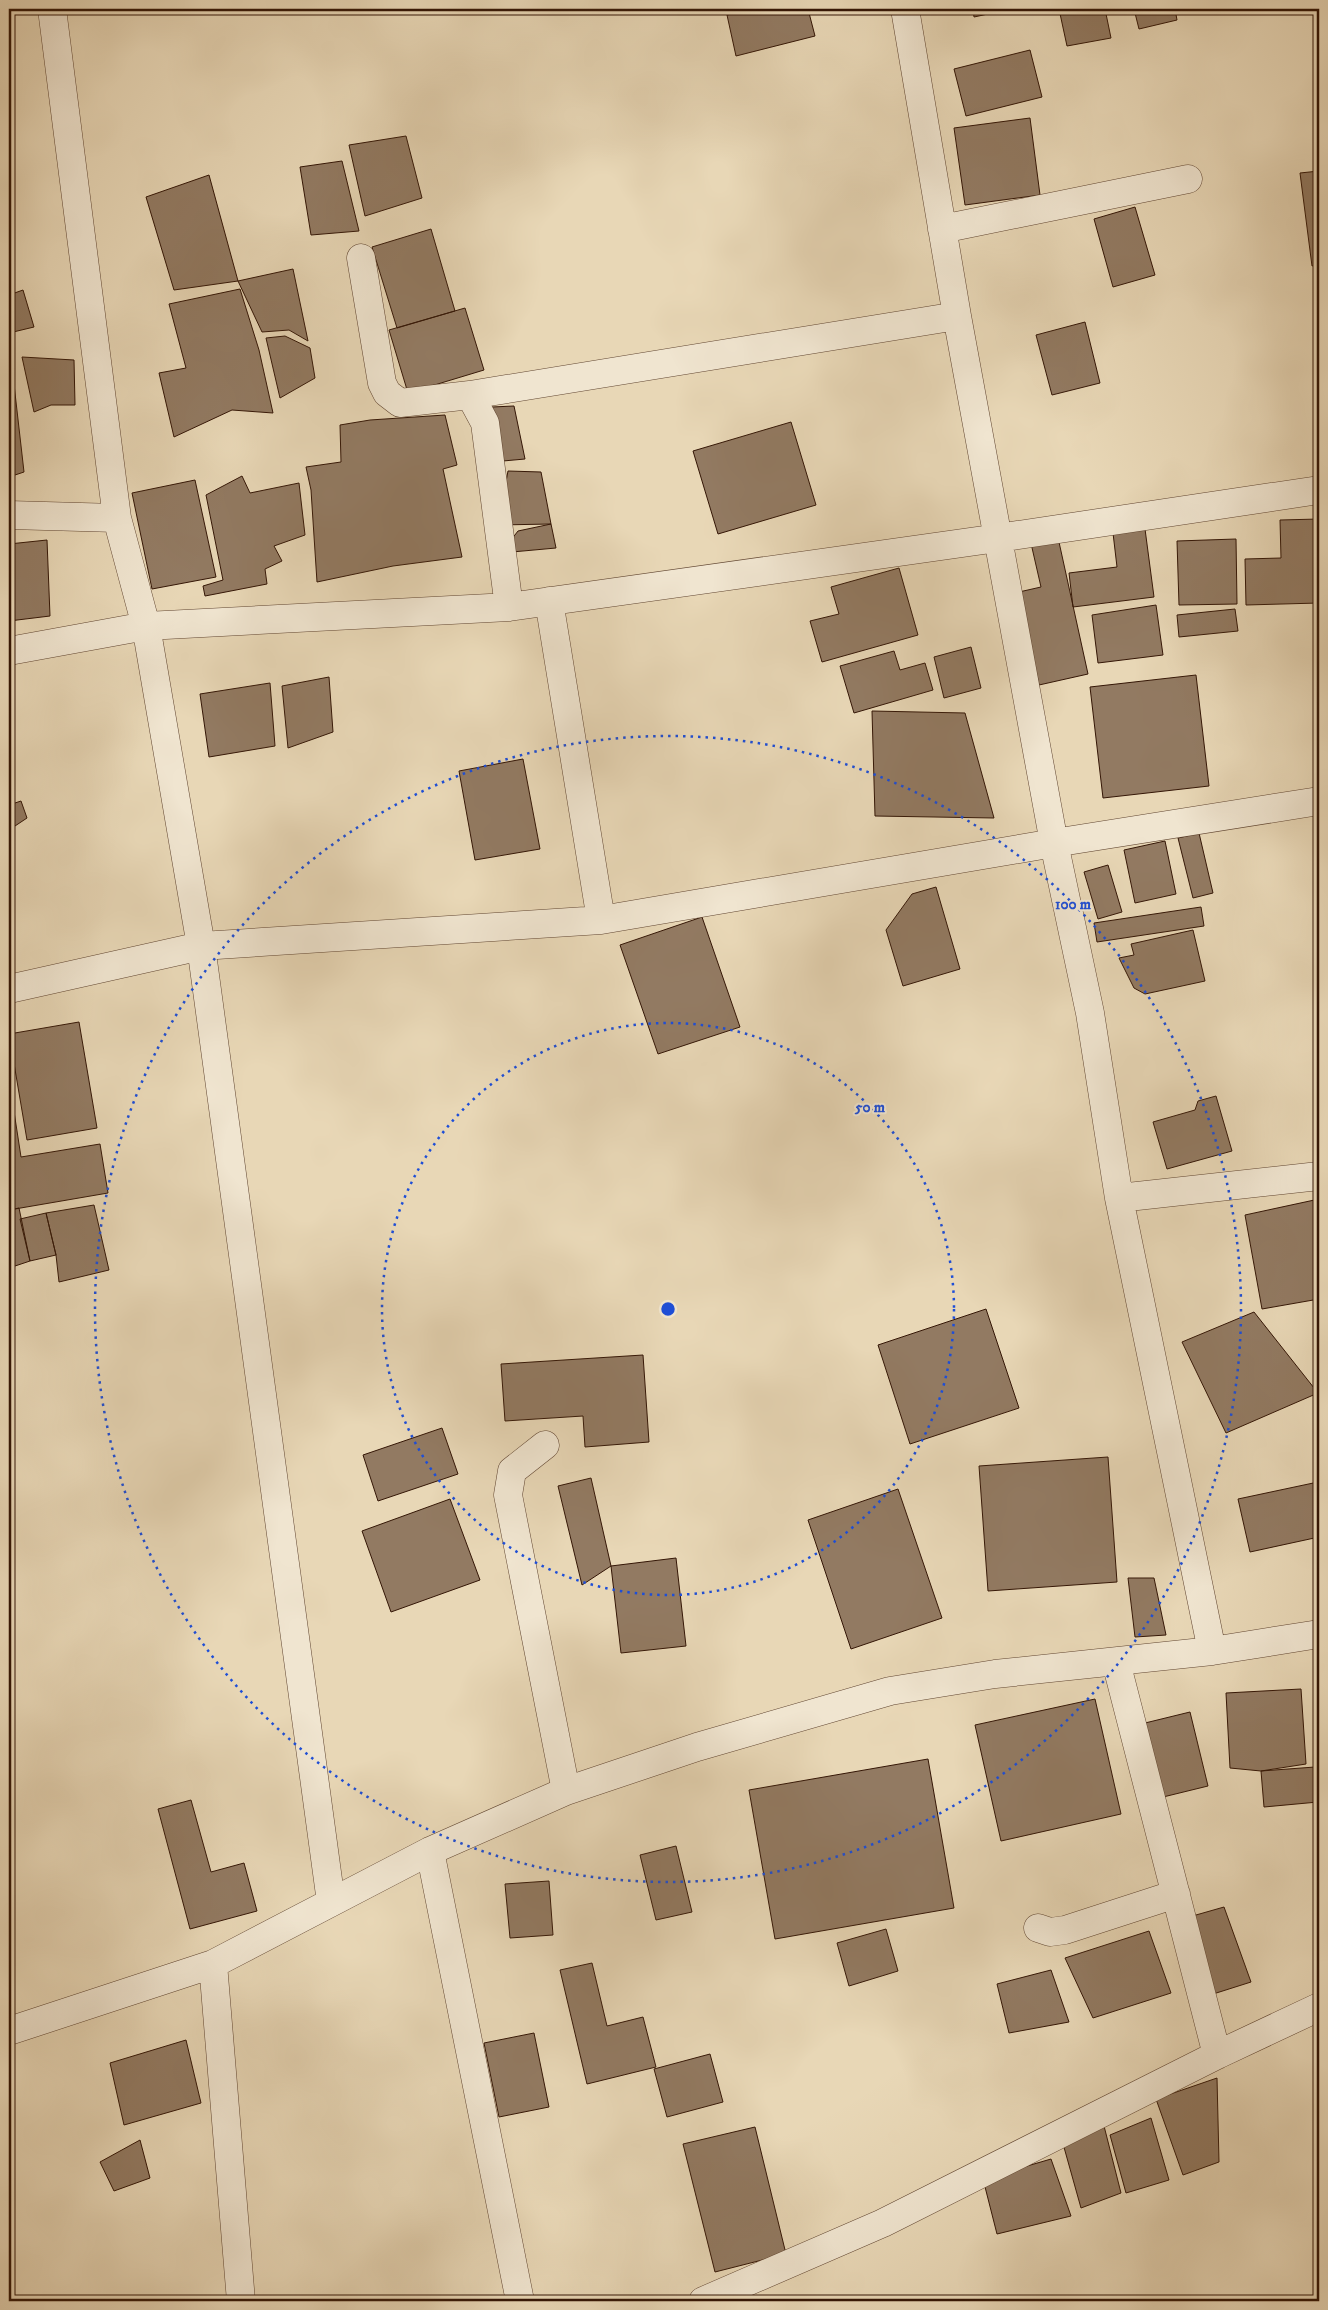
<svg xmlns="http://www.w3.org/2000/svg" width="1328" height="2310" viewBox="0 0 1328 2310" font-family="'IM FELL DW Pica',serif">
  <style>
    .building { fill: #927a62; stroke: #341606 }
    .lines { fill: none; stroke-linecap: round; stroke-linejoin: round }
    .minor-casing { stroke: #614632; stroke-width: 29 }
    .minor { stroke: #f0e5d0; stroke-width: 28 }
    .ring { fill: none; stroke: #1d4ed8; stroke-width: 2.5; stroke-dasharray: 2.5 5 }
    .centre { fill: #1d4ed8; stroke: #f0e5d0; stroke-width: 2.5 }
    .ring-label { font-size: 15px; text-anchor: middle; font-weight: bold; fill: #1d4ed8; stroke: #f0e5d0; stroke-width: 4; stroke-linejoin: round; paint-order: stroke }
  </style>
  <rect width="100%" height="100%" fill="#e8d7b6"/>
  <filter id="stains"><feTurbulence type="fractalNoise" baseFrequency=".004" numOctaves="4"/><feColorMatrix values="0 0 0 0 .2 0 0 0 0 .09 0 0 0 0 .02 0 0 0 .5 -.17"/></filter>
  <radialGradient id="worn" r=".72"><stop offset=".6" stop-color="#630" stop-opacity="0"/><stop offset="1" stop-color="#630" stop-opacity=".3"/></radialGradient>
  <path class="building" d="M755,9h53l7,27 -79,20 -9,-41z
    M973,9h38l-37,8z
    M1059,9h46l6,29 -44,8z
    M1134,9h41l2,11 -38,9z
    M1030,50l12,47 -76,19 -12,-47z
    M1030,118l10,77 -75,10 -11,-77z
    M406,136l16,62 -57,18 -16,-71z
    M342,161l17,70 -48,4 -11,-68z
    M1319,171v93l-7,2 -12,-93z
    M209,175l29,106 -64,9 -28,-93z
    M1135,207l20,68 -42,12 -19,-68z
    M431,229l24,82 -58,17 -25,-81z
    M293,269l15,72 -19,-11 -27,2 -24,-51z
    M9,282v13l14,-5 11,37 -25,6z
    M240,289l19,61 14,63 -41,-3 -58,27 -15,-64 27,-5 -17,-64z
    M465,308l19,62 -76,23 -19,-63z
    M1085,322l15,61 -48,12 -16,-60z
    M285,336l25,12 5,30 -35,20 -14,-60z
    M22,357l52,3 1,45h-24l-17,7z
    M9,358h2l13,114 -15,5z
    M514,406l11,53 -22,2 -11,-54z
    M445,415l12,50 -14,4 19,88 -69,9 -76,16 -6,-92 -5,-23 35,-5 -1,-37 30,-5z
    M791,422l25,83 -98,29 -25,-83z
    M508,471l33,1 10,52 -53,1z
    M242,476l8,17 49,-10 6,52 -31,11 8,15 -17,8 2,15 -62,12 -2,-10 20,-6 -17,-85z
    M195,480l21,97 -64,12 -20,-96z
    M1319,519v84l-73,2 -1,-46 36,-1 -1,-38z
    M551,524l5,24 -55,5 17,-22z
    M1145,529l9,68 -81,10 -4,-34 48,-6 -4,-34z
    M1057,533l31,141 -49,11 -20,-93 22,-5 -11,-48z
    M1236,539l1,65 -58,1 -2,-64z
    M47,540l3,76 -41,5v-77z
    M899,568l19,67 -96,27 -12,-41 29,-7 -8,-27z
    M1156,605l7,50 -65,8 -6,-48z
    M1235,609l3,22 -59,6 -2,-22z
    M971,647l10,41 -37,10 -10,-41z
    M894,651l6,19 25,-7 8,27 -79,23 -14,-47z
    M1196,675l13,111 -106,12 -13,-111z
    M329,677l4,55 -45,16 -6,-62z
    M270,683l5,63 -66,11 -9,-63z
    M872,711l93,2 29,105 -119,-2z
    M523,759l17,90 -65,11 -16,-89z
    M21,801l6,17 -18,12v-25z
    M1199,833l14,60 -20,5 -15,-60z
    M1165,841l11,53 -41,9 -11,-53z
    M1108,865l14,47 -24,7 -14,-47z
    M936,887l24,82 -57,17 -17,-56 26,-36z
    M1201,907l3,19 -107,16 -3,-19z
    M702,917l38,110 -82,27 -38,-109z
    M1193,930l12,51 -60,13 -11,-6 -15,-30 15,-3 -3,-11z
    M79,1022l18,106 -70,12 -18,-106z
    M1216,1096l16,55 -65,18 -14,-47 42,-12 3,-9z
    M13,1105l8,52 79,-13 8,49 -99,17v-104z
    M1319,1199v100l-57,10 -17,-94z
    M94,1205l15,65 -50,12 -3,-27 -10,-42z
    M19,1208l11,53 -21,7v-58z
    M46,1213l10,42 -26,6 -10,-42z
    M986,1309l33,99 -109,36 -32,-99z
    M1254,1312l64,81 -92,40 -44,-91z
    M643,1355l6,87 -64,5 -2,-31 -78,5 -4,-57z
    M442,1428l16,46 -80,27 -15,-46z
    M1108,1457l9,125 -129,9 -9,-125z
    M591,1478l20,88 -29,19 -24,-99z
    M1318,1482l1,55 -69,15 -12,-53z
    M898,1489l44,129 -91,31 -43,-129z
    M450,1499l30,81 -89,32 -29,-81z
    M676,1558l10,88 -65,7 -10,-87z
    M1128,1578h26l12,57 -31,2z
    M1301,1689l5,75 -45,7 -31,-3 -4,-75z
    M1095,1699l26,115 -120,27 -26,-116z
    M1190,1712l18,74 -49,12 -18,-74z
    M928,1759l26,149 -179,31 -26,-149z
    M1315,1767l3,35 -54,5 -3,-36z
    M191,1800l20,72 33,-9 13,48 -67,18 -32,-120z
    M676,1846l16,66 -36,8 -16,-65z
    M549,1881l4,54 -43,3 -5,-54z
    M1224,1907l27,75 -41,13 -21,-78z
    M886,1929l12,42 -49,15 -12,-43z
    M1149,1931l22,62 -78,25 -28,-60z
    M592,1963l15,63 36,-9 13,50 -69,17 -27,-114z
    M1051,1970l18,52 -60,11 -12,-49z
    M534,2033l15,74 -50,10 -15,-74z
    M186,2040l15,63 -77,22 -14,-62z
    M710,2054l13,48 -56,15 -13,-48z
    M1217,2078l2,84 -36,13 -27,-76z
    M1151,2118l18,62 -43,13 -16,-58z
    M1103,2122l18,71 -40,15 -21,-75z
    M755,2127l31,127 -71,18 -32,-128z
    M140,2140l10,38 -36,13 -14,-29z
    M1051,2159l20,57 -74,18 -14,-55z"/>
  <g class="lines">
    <g class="minor-casing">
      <path id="minor" d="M52,9l65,509 29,108 55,320 130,956
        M905,9l52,307 97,527 36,170 29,185 93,453
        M942,229l246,-50
        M361,258l21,125 5,10 13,10 70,-8 15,28 24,184
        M470,395l487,-79
        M9,515l108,3
        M549,601l52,319
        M9,651l137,-25 363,-19 489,-69 321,-48
        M9,989l192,-43 400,-26 453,-77 265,-42
        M1119,1198l200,-22
        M545,1445l-33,26 -4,24 58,296
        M1116,1662l101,393
        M430,1851l90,450
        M1038,1928l12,4 15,-2 111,-36
        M213,1964l28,337
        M9,2031l204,-67 217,-113 136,-60 131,-44 193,-56 105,-17 217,-23 107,-17
        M703,2301l180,-78 334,-168 102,-48"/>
    </g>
    <use href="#minor" class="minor"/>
  </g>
  <g class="ring">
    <circle cx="668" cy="1309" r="286"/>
    <circle cx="668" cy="1309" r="573"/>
  </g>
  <circle cx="668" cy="1309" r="8" class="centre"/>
  <g class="ring-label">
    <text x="1073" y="909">100 m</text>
    <text x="870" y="1112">50 m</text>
  </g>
  <rect width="1328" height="2310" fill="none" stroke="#e8d7b6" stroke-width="30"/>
  <rect x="10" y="10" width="1308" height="2290" fill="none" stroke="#341606" stroke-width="2.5"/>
  <rect x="15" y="15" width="1298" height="2280" fill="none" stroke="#341606"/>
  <rect width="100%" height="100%" filter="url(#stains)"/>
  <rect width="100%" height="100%" fill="url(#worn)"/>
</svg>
